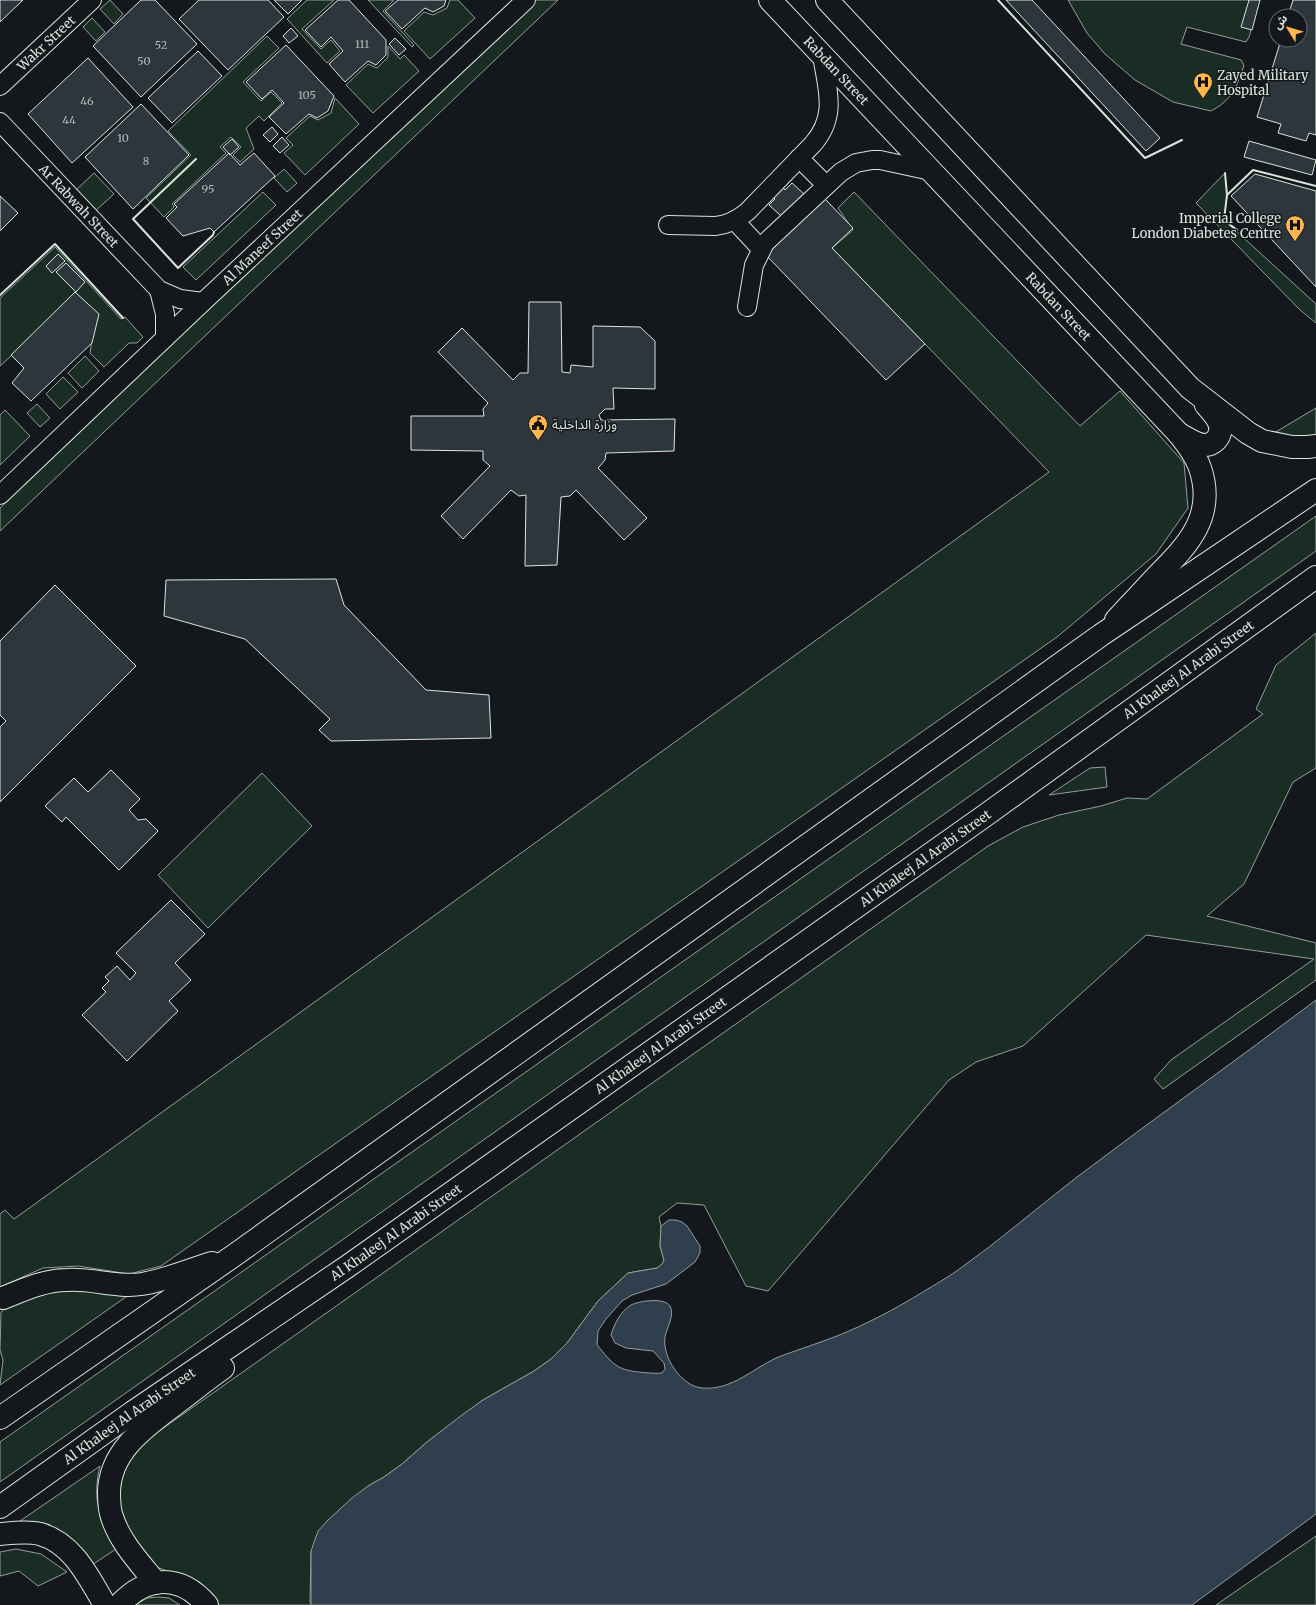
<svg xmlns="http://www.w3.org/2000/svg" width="1316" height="1605" viewBox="0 0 1316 1605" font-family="Merriweather,'Noto Sans Arabic',serif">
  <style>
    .green { fill: #1a2d24; stroke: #939e99 }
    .water { fill: #2f3f4d; stroke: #939e99 }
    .building { fill: #2c363c; stroke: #d8e6dc }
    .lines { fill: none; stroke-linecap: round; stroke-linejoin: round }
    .minor-casing { stroke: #d8e6dc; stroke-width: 20 }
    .major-casing { stroke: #d8e6dc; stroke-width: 24 }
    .highway-casing { stroke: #d8e6dc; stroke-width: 24 }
    .minor { stroke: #14181c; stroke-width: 18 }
    .major { stroke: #14181c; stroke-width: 22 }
    .highway { stroke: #14181c; stroke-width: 22 }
    .wall { stroke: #d8e6dc; stroke-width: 2 }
    .labels { text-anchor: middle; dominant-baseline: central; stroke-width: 3; stroke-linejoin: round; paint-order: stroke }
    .number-label { font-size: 11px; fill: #adbab4 }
    .street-label { font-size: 13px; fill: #d8e6dc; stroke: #14181c }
    .poi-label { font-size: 13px; fill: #d8e6dc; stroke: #14181c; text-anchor: start }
  </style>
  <rect width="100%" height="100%" fill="#14181c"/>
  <path class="green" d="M110,0l13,14 -9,10 -14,-15z
    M307,0h27l-32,29 19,20 10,-9 9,11 -13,12 -40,-44z
    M368,0h26l-11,11 31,34 -2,2z
    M450,0h8l17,18 -45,41 -26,-28 20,-19 9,3 14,-7z
    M534,0h24l-558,531v-23z
    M1068,0h181c1,13 6,31 -3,42l-59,-15 -6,17 60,16 3,5c-7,22 -12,35 -33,46l-38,-9 -38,-22 -30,-26 -18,-21z
    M92,18l13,14 -9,9 -13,-14z
    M267,36l12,12 -36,34 18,19 10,-9 11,11 -18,18 -5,-5 -13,12 8,21 -14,13 -7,-7 8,-8 -10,-10 -11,10 6,6 -54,51 2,3 -10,10 -18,-19 45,-43 -23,-24z
    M388,46l12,13 4,-4 15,16 -46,42 -27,-28 22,-21 9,4 11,-11z
    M335,98l24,26 -54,51 -21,-22 9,-8 -7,-7 24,-22 8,4 13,-7z
    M284,169l13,14 -10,9 -13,-14z
    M94,173l20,21 -21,19 -19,-21z
    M1225,173l2,22 -3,25 92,84v19l-16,-13 -104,-107z
    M263,192l13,13 -80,75 -13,-13z
    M854,192l226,234 40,-35 64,72 4,45 -32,46 -99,83 -896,629 -32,8 -51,-8 -35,2 -43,19v-73l5,-4 9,9 1035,-747 -217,-224 21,-18 -15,-22z
    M55,247l66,72 4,-2 18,20 -6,6h-8l-25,24 -14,-14 6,-38 -18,-20 -78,71v-68z
    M85,356l14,15 -17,17 -14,-15z
    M63,377l15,15 -18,17 -14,-15z
    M37,404l13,14 -10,9 -13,-14z
    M1316,408v30l-6,1 -36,-6z
    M5,410l25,26 -30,29v-50z
    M1316,516v35l-1316,931v-40z
    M1316,633v135l-23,14 -49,102 -37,32 109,27v37l-153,109 -9,-10 17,-19 143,-101 -168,-24 -123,111 -47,16 -27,18 -181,211 -22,-5 -42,-81 -27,-2 -18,14 2,9 -1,20 4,14 -1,4 -6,4 -29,5 -30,28 -31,42 -16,16 -17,12 -51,29 -56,42 -25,22 -18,13 -16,9 -57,65 -1,51 2,3h-94l-8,-11 -10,-11 -41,-15 -15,-10 -11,-12 -14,-36 3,-43 23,-26 843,-595 35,-19 36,-12 42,-9 26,-8 20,1 116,-85 -7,-5 20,-44z
    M1105,767l2,20 -58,8 41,-27z
    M262,773l50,53 -104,102 -50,-53z
    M57,1286l76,6 -133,93 3,-25 -3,-10 1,-38 13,-11z
    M100,1466c-8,32 -1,55 16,83l-24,16 -58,-42 -14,-2z
    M1316,1536v69h-100z
    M16,1549l25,5 26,18 -29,14 -19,-15 -19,5v-24z
    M158,1597l11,1 11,7h-45l12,-7z"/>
  <path class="water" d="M1316,1000v514l-124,91h-881v-54l7,-20 9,-10 25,-23 16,-12 16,-9 18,-13 25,-22 35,-27 21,-15 51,-29 17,-12 16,-16 31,-42 30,-28 29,-5 5,-4 2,-4 -4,-14 1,-20 8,-6h7l6,2 5,4 13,20v7l-5,9 -29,22 -34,11 -10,6 -16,18 -8,12 -1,14c7,8 13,17 22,22 7,5 35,7 43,6l3,-4 -1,-6 -11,-12 -27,-3 -11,-5 -4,-8c3,-11 10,-24 20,-30 8,-4 33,-8 39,1 5,9 -3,21 -5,31 -3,20 16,49 37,51 31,3 53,-22 79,-32 19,-7 38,-13 56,-20 30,-12 58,-27 86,-44 11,-7 24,-14 35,-22 41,-29 79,-62 119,-93 79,-60 160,-117 239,-177z"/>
  <path class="building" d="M0,0h23l-23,22z
    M141,0h14l42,44 -56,53 -48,-51z
    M199,0h69l16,17 -56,53 -49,-51z
    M274,0h28l-14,14z
    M338,0h11l37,40v15l-10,10 -8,-4 -23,21 -16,-18 14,-13 -12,-14 -10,10 -16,-17z
    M398,0h48l-2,6 -11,6 -8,-4 -23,21 -17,-18z
    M1006,0h26l128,138 -14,13z
    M1249,0h11l-8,30 -11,-3z
    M1293,0h23v135l-7,-2 -3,8 -28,-8 3,-9 -24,-7 24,-77h19v-24h-12z
    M291,28l7,8 -9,7 -6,-7z
    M395,38l11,11 -7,6 -10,-11z
    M286,45l48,51 -6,15 -11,7 -8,-4 -23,20 -17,-17 15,-14 -12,-13 -10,9 -16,-17z
    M198,51l24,25 -50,47 -24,-25z
    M88,58l45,49 -61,56 -44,-49z
    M141,104l48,51 -56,54 -48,-52z
    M272,127l6,7 -8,8 -7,-7z
    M282,137l7,8 -9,8 -7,-7z
    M232,139l7,8 -9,8 -7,-8z
    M1249,141l67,19 -4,15 -68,-18z
    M229,153l11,12 14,-12 21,23 -61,56 -4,-4 -27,8 -17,-18 11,-11 -3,-3z
    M1255,174l61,17v96l-85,-91z
    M792,183l12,11 -8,7 -6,14 -5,-4 -4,5 -12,-11 6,-6 -4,-4 10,-10 4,5z
    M0,196l18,17 -18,18z
    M825,199l28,29 -21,20 93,96 -39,36 -120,-125z
    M58,254l7,7 -13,12 -6,-7z
    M66,263l19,19 -9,10 -20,-20z
    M75,292l24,22 -7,29 -61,58 -19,-18 12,-15 -13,-13z
    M529,302h32l1,70 8,1 1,-8 22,2v-41l47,1 15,14v48l-42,-1 1,21h-9l-6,6 2,5 74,-1 -1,32 -68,2 -1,7 -7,8 49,50 -23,22 -48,-50 -6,6 -9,1 -4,68 -32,1 1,-71 -7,1 -8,-6 -48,49 -22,-23 49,-50 -7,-6v-9l-72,-1v-34h73l-1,-7 5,-6 -50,-51 24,-24 51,52 7,-7h8z
    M336,579l8,26 82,85 63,5 2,43 -160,3 -12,-11 11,-11 -85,-80 -81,-23 2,-36z
    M55,585l81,81 -136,136v-75l6,-6 -6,-6v-74z
    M111,770l29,29 -11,11 9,10 8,-1 12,12 -39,39 -53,-53 -4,5 -17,-16 29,-28 14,14z
    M171,900l34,34 -30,29 16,17 -22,21 9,10 -51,50 -45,-46 24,-23 -4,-4 7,-7 -4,-4 12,-11 13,14 6,-7 -20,-20z"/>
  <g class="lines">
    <g class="minor-casing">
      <g id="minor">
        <path id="s1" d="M0,86l92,-86"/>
        <path id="s2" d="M0,122l159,168 21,9 23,3"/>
        <path d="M799,158l27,27"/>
        <path d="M735,221l26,28"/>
        <path d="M668,225l47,1c13,-1 22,-6 32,-14l66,-68c25,-29 14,-55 9,-89"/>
        <path d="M159,290l6,24v24"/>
        <path d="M747,307l7,-42 11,-22 76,-71 15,-9 16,-3h8l51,11"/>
        <path id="s3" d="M0,495l203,-193 323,-302"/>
      </g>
    </g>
    <g class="major-casing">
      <g id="major">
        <path id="s4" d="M770,0l409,434c8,10 17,22 21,34 16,47 -11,76 -42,107 -14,15 -28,30 -42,45"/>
        <path d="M827,0l363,388 58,45 14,8 30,6h16l8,-1"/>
        <path d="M1179,434c8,4 17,11 26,11 4,0 8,-2 11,-5 11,-13 -1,-25 -10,-35"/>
        <path d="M119,1605c28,-30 61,-31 88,0"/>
      </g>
    </g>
    <g class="highway-casing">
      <g id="highway">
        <path d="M3,1298c20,-8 41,-18 64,-18 25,-2 50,8 75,4 24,-4 47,-14 70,-21"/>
        <path d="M0,1418l236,-164 865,-619 215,-145"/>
        <path id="s5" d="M0,1507l133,-95 215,-146 635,-449 333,-240"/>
        <path d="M0,1534c12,-1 28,-3 40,0 33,9 49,44 65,71"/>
        <path d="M156,1583c-17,-21 -36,-41 -44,-66 -3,-8 -3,-17 -3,-25 1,-41 35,-64 65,-87 16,-12 32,-25 49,-37"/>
      </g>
    </g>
    <use href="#minor" class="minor"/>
    <use href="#major" class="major"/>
    <use href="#highway" class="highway"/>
    <path class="wall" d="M998,0l147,158 37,-18
      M196,159l-63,60 45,49 35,-33 1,-3
      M1225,173l2,22 -3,25 13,10
      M1227,195l26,-25 63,16
      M0,295l55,-51 68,74"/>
  </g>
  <defs>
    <g id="hospital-pin" transform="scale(1)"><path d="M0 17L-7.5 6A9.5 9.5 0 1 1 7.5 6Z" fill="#ffb74d" stroke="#14181c"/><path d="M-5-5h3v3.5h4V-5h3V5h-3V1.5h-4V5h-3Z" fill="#111"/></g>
    <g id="civic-pin" transform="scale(1)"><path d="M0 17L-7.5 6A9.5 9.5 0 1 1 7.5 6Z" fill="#ffb74d" stroke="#14181c"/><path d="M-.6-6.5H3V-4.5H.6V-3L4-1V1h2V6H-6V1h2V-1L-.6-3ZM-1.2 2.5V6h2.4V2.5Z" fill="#111"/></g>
  </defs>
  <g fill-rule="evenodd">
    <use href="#hospital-pin" x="1203" y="82"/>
    <use href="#hospital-pin" x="1295" y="225"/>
    <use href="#civic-pin" x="538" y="424"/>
  </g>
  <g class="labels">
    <g class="number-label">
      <text x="362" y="44">111</text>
      <text x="161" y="45">52</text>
      <text x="144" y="61">50</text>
      <text x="307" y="95">105</text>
      <text x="87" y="101">46</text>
      <text x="69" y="120">44</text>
      <text x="123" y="138">10</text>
      <text x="146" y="161">8</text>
      <text x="208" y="189">95</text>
    </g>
    <g class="street-label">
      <text stroke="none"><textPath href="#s1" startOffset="63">Wakr Street</textPath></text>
      <text stroke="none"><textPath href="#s4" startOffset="97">Rabdan Street</textPath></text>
      <text stroke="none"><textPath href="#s2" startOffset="115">Ar Rabwah Street</textPath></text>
      <text stroke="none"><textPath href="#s3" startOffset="361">Al Maneef Street</textPath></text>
      <text stroke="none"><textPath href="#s4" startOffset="421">Rabdan Street</textPath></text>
      <text stroke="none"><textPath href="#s5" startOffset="1454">Al Khaleej Al Arabi Street</textPath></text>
      <text stroke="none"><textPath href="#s5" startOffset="1130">Al Khaleej Al Arabi Street</textPath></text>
      <text stroke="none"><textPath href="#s5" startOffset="806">Al Khaleej Al Arabi Street</textPath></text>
      <text stroke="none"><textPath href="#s5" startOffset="482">Al Khaleej Al Arabi Street</textPath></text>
      <text stroke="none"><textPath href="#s5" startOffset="158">Al Khaleej Al Arabi Street</textPath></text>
    </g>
    <g class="poi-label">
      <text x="1217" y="75">Zayed Military<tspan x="1217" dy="15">Hospital</tspan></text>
      <text x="1281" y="218" text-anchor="end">Imperial College<tspan x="1281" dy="15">London Diabetes Centre</tspan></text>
      <text x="552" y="424">وزارة الداخلية</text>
    </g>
  </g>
  <g transform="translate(1288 28) rotate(308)"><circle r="19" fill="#14181c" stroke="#626a69"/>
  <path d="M0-3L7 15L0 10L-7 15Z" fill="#ffb74d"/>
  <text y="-6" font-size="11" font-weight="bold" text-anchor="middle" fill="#d8e6dc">ش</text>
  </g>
</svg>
